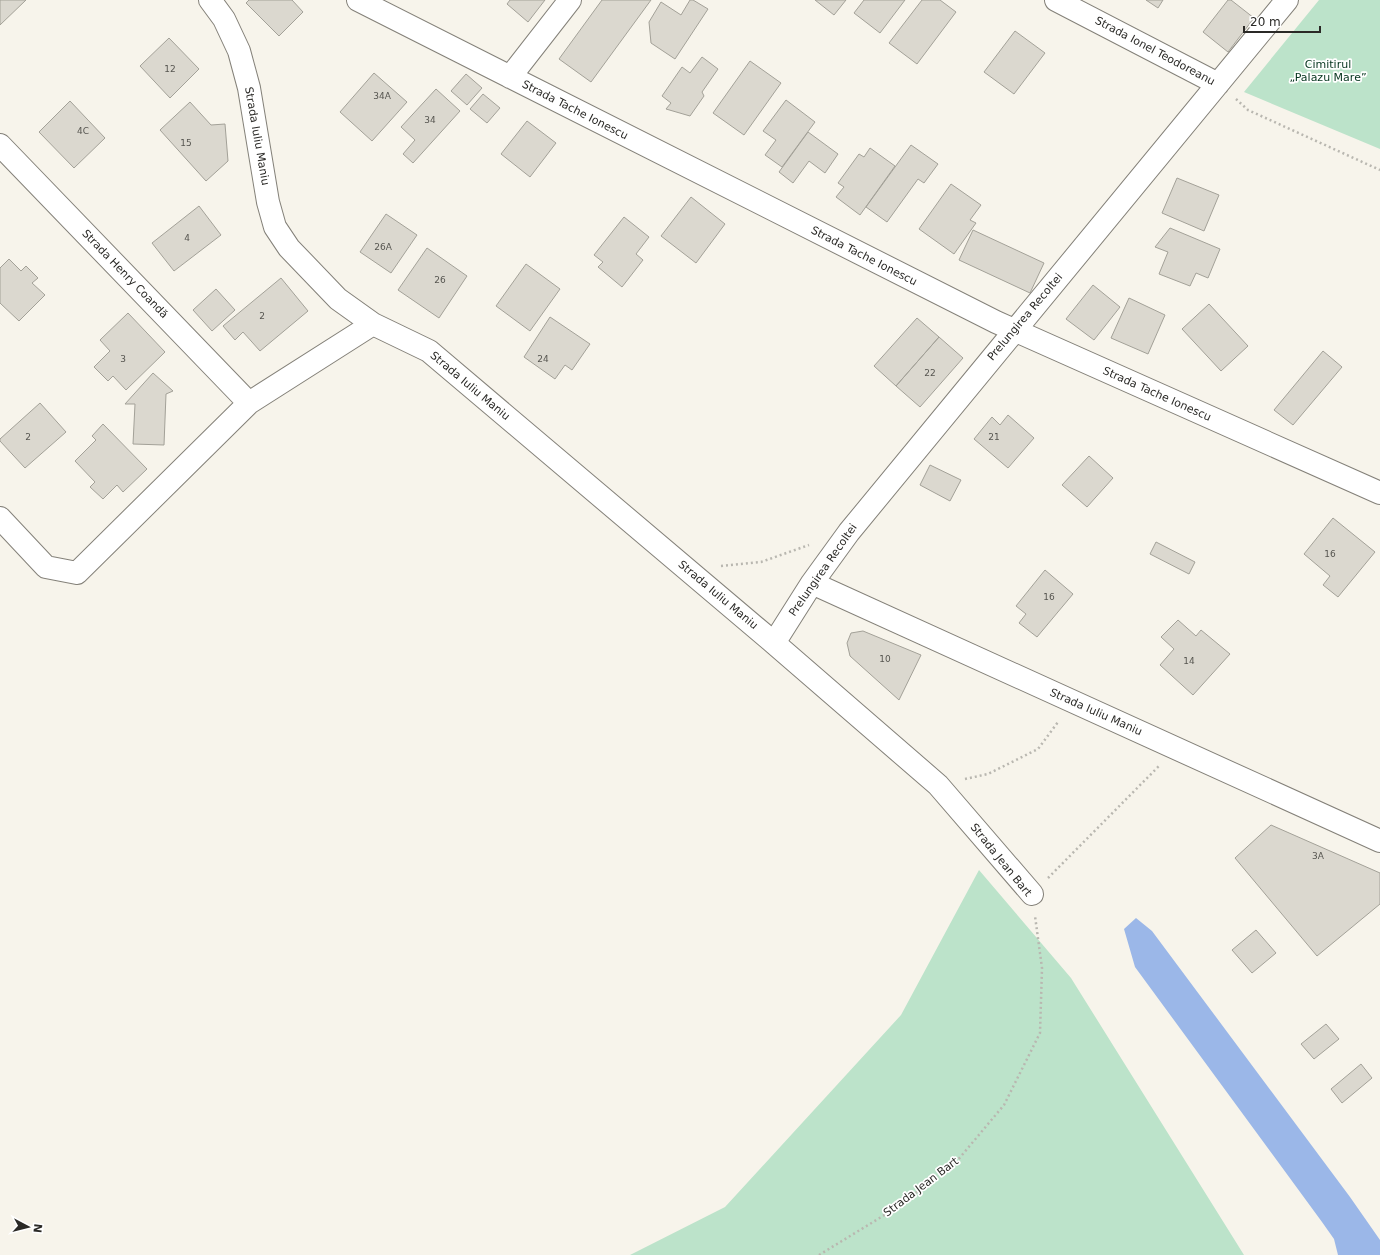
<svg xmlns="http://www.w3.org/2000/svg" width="1380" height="1255" viewBox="0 0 1380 1255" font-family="'DejaVu Sans',sans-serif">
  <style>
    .green { fill: #bce3ca }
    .water { fill: #9bb7e8 }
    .building { fill: #dbd8cf; stroke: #a3a198 }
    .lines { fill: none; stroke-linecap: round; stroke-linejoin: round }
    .minor-casing { stroke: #848179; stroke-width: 24 }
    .path { stroke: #b9b7b0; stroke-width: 2.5; stroke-dasharray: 2 3; stroke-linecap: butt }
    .minor { stroke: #fff; stroke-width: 22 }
    .labels { text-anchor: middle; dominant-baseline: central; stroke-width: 3.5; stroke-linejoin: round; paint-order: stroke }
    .number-label { font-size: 9px; fill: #565550 }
    .street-label { font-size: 11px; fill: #2a2926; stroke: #fff }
    .park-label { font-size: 11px; fill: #03331c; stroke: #fff }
  </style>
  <rect width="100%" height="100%" fill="#f7f4eb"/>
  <path class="green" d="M1319,0h61v149l-136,-57z
    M979,870l92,108 173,277h-614l95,-48 176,-192z"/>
  <path class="water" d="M1136,918l16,13 198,266 30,43v15h-42l-4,-16 -12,-17 -187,-255 -11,-38z"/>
  <path class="building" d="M0,0h26l-26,25z
    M249,0h43l11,12 -24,24 -33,-33z
    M510,0h35l-17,22 -21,-18z
    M602,0h49l-60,82 -32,-23z
    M690,0h3l15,9 -33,50 -24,-16 -2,-21 12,-20 20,13z
    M815,0h31l-12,15z
    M864,0h41l-25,33 -26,-20z
    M922,0h18l16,12 -39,52 -28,-21z
    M1146,0h17l-5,8z
    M1228,0h3l23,18 -26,34 -25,-20z
    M1015,31l30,22 -31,41 -30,-22z
    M169,38l30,31 -29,29 -30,-32z
    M702,57l16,12 -16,23 2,4 -14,20 -24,-7 5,-6 -9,-7 20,-29 8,6z
    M750,61l31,22 -37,52 -31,-22z
    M374,73l33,29 -35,39 -32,-29z
    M466,74l16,14 -15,17 -16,-14z
    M436,89l24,22 -47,52 -10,-9 12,-14 -14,-13z
    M483,94l17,14 -13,15 -17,-14z
    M786,100l29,22 -33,45 -17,-12 11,-15 -13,-9z
    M70,101l35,37 -31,30 -35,-36z
    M190,102l21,23 14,-1 3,37 -22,20 -46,-51z
    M527,121l29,22 -26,34 -29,-23z
    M808,132l30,22 -13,19 -16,-12 -16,22 -14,-11z
    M911,145l27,19 -14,19 -6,-4 -31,43 -21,-15z
    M870,148l25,18 -35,49 -24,-18 8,-10 -6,-4 21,-29 5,3z
    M1177,178l42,17 -15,36 -42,-18z
    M951,184l30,21 -11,15 6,3 -22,31 -35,-25z
    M691,197l34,27 -29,39 -35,-27z
    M199,206l22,29 -47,36 -22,-28z
    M386,214l31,21 -26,38 -31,-21z
    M624,217l25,20 -13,17 7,6 -21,27 -24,-20 5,-5 -9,-7z
    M1170,228l50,21 -12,29 -12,-5 -6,13 -31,-12 9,-22 -13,-5z
    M973,230l71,33 -14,30 -71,-33z
    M427,248l40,28 -28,42 -41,-28z
    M9,259l12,12 5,-5 12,12 -6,5 13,12 -26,26 -19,-18v-35z
    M526,264l34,25 -30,42 -34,-25z
    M281,278l27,33 -48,40 -17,-19 -8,8 -12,-14z
    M1093,285l27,22 -26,33 -28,-21z
    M216,289l19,21 -23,21 -19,-21z
    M1129,298l36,17 -17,39 -37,-16z
    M1209,304l39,42 -27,25 -39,-42z
    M128,313l37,39 -39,38 -13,-14 -5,5 -14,-14 16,-16 -10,-11z
    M550,317l40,27 -18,26 -7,-5 -10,14 -31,-22z
    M917,318l22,19 -43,49 -22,-20z
    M939,337l24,21 -43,49 -24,-21z
    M1323,351l19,16 -49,58 -19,-15z
    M153,373l20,18 -7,3 -2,51 -31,-1 2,-40h-10z
    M40,403l26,29 -41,36 -25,-27v-2z
    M1008,415l26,23 -26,30 -34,-29 18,-22 8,8z
    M103,424l44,45 -24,23 -6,-7 -14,14 -13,-12 5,-5 -20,-21 21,-21 -4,-4z
    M1089,456l24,22 -26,29 -25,-22z
    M930,465l31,15 -11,21 -30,-16z
    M1333,518l42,34 -37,45 -15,-12 7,-9 -26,-22z
    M1156,542l39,20 -6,12 -39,-20z
    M1045,570l28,24 -36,43 -18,-14 7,-9 -10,-8z
    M1178,620l18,16 5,-6 29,24 -37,41 -33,-30 14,-16 -13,-12z
    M863,631l58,24 -22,45 -49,-44 -3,-13 4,-10z
    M1271,825l109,48v31l-63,52 -82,-98z
    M1256,930l20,23 -24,20 -20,-23z
    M1326,1024l13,15 -25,20 -13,-15z
    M1361,1064l11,14 -30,25 -11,-14z"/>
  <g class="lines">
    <g class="minor-casing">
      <path id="minor" d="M210,0l14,19 15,32 10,37 19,114 7,25 14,21 49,51 35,25 56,27 345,292 164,142 94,109
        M358,0l638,322 384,171
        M1056,0l162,84
        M510,77l60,-77
        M0,145l249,258
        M0,518l46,49 31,6 172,-170 124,-79
        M812,583l568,258
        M774,643l38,-60 37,-51 438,-532"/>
    </g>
    <path class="path" d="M1236,99l12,11 132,60
      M721,566l40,-4 48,-17
      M965,779l23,-5 50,-25 20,-27
      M1048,878l111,-112
      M819,1255l77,-47 61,-47 47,-56 36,-72 2,-65 -7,-52"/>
    <use href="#minor" class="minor"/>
  </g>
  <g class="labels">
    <g class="number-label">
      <text x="170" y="69">12</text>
      <text x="382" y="96">34A</text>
      <text x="430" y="120">34</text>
      <text x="83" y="131">4C</text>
      <text x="186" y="143">15</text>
      <text x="187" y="238">4</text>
      <text x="383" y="247">26A</text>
      <text x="440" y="280">26</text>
      <text x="262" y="316">2</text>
      <text x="123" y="359">3</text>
      <text x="543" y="359">24</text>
      <text x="930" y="373">22</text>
      <text x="28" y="437">2</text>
      <text x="994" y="437">21</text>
      <text x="1330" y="554">16</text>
      <text x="1049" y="597">16</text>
      <text x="885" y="659">10</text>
      <text x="1189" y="661">14</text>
      <text x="1318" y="856">3A</text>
    </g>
    <g class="street-label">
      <text transform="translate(1155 51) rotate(28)">Strada Ionel Teodoreanu</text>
      <text transform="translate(575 110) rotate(27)">Strada Tache Ionescu</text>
      <text transform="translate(257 136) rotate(80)">Strada Iuliu Maniu</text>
      <text transform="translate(864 256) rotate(27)">Strada Tache Ionescu</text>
      <text transform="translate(125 274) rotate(46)">Strada Henry Coandă</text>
      <text transform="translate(1025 317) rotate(-50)">Prelungirea Recoltei</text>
      <text transform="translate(470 386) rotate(40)">Strada Iuliu Maniu</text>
      <text transform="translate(1157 394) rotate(24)">Strada Tache Ionescu</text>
      <text transform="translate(823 570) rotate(-55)">Prelungirea Recoltei</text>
      <text transform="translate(718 595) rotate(40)">Strada Iuliu Maniu</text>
      <text transform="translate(1096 712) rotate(24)">Strada Iuliu Maniu</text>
      <text transform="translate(1001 860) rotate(51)">Strada Jean Bart</text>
      <text transform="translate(921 1187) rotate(-37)">Strada Jean Bart</text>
    </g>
    <g class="park-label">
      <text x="1328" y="64">Cimitirul<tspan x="1328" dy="13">„Palazu Mare”</tspan></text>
    </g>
  </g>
  <g transform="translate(28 1227) rotate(97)" stroke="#ffffff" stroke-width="3" paint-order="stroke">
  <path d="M0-3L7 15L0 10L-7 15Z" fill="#2a2926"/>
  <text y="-6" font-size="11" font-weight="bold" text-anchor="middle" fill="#2a2926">N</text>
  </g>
  <path d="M1244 26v6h76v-6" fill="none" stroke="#2a2926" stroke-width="2"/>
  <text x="1250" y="26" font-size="12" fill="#2a2926" stroke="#ffffff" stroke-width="3" paint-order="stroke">20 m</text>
</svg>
